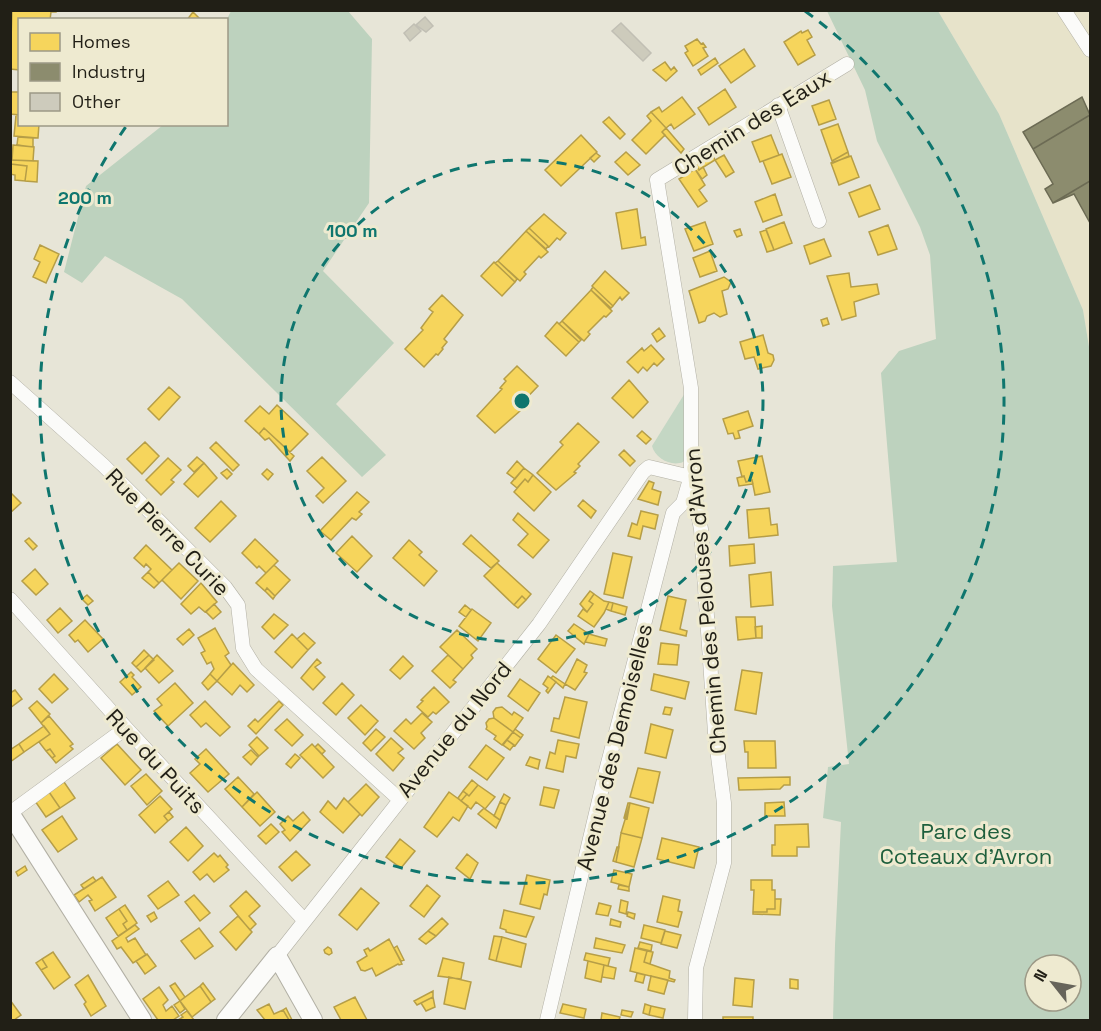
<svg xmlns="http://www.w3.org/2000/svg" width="1101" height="1031" viewBox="0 0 1101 1031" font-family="'Space Grotesk',sans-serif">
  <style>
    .built { fill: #e7e3ca }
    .green { fill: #c4d7c4 }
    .forest { fill: #bdd2be; fill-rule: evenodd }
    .homes { fill: #f6d55c; stroke: #b69e47; stroke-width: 1.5 }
    .industry { fill: #8c8c6e; stroke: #6c6b54; stroke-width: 1.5 }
    .building { fill: #cdcbbc; stroke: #c1bfb4; stroke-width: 1.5 }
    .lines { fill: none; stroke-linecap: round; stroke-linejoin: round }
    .minor-casing { stroke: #b2b0a5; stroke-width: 15 }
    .tertiary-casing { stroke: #b2b0a5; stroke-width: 20 }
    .minor { stroke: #fbfbf9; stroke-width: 14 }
    .tertiary { stroke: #fbfbf9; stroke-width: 18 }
    .ring { fill: none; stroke: #0f766e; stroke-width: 3; stroke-dasharray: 10 8 }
    .labels { text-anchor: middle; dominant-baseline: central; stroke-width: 6; stroke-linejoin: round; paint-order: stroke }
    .street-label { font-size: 22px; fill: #211f16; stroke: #eeead0 }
    .park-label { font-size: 22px; fill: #1e5f3d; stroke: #eeead0 }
    .centre { fill: #0f766e; stroke: #eeead0; stroke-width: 3 }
    .ring-label { font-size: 18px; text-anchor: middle; font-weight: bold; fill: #0f766e; stroke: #eeead0; stroke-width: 6; stroke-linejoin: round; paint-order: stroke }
  </style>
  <rect width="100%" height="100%" fill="#e7e5d7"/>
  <path class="built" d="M938,11h152v342l-7,-43 -84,-196z"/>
  <path class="green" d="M685,393v67l-2,2c-12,5 -28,-4 -31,-16z"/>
  <path class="forest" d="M231,11h117l24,28 -3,164 -46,68 71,72 -58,61 50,51 -24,22 -180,-178 -77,-43 -23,27 -18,-11 22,-86 77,-61 63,-1v-103z
    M827,11h111l61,103 84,196 7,43v667h-257l2,-75 6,-123 -18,-4 5,-51 21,-3 -17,-158 1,-40 64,-4 -16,-189 18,-22 37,-12 -6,-84 -10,-28 -43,-86 -12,-51zM1035,965h36v36h-36z"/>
  <path class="homes" d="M12,10h44v2h-5l-1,8h-30v50l-10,-1z
    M193,12l8,8h-14z
    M808,30l4,7 -5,3 8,15 -17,10 -14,-23 17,-11 1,2z
    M697,39l4,5 2,-1 3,4 -3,1 5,8 -15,10 -8,-13 3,-2 -3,-5z
    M744,49l11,17 -24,17 -12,-17z
    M715,58l3,5 -17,12 -3,-5z
    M665,62l6,8 3,-3 3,4 -11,10 -13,-11z
    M725,89l11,18 -27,18 -11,-17z
    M10,92h10v23l-10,-1z
    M682,97l13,17 -21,15 -3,-5 -5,4 -15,-16 8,-5 3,5z
    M829,100l7,19 -17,6 -7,-19z
    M651,112l15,16 -4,4 3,3 -19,19 -14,-14 19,-19 -4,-5z
    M16,115h4v9h19l-1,14 -24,-2z
    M609,117l16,17 -5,5 -17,-17z
    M838,124l10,28 -16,9 -11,-31z
    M666,128l18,21 -3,4 -19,-21z
    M581,135l16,17 -36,34 -16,-16z
    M771,135l8,20 -19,7 -8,-20z
    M18,137l15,1v9l-16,-2z
    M13,145l21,2 -1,14 -21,-1z
    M626,152l14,13 -12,10 -13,-13z
    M848,152l1,4 -16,7 -1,-2z
    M596,153l4,3 -6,6 -4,-4z
    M712,154l3,6 -16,10 -3,-6z
    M782,154l9,23 -19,7 -9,-23z
    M724,155l10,17 -8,5 -11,-17z
    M851,156l8,21 -20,8 -8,-22z
    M11,160l27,1 -1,21 -12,-1 2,-15 -16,-2z
    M11,164l16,2 -2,15 -10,-1v-5l-5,-1z
    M696,164l3,6 4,-3 4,8 -5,4 -9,-13z
    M695,169l10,16 -6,5 8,11 -9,6 -19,-28z
    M870,185l10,24 -21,8 -10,-24z
    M775,194l7,21 -19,7 -8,-20z
    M637,209l4,29 4,-1 1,8 -24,4 -6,-36z
    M544,214l22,19 -6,7 -3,-2 -8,9 -20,-19z
    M705,222l8,22 -19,7 -9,-22z
    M784,222l8,21 -18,7 -8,-21z
    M888,225l9,24 -19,6 -9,-23z
    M529,228l19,18 -2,3 -20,-18z
    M740,229l2,6 -5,2 -3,-6z
    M766,230l8,20 -7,2 -7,-20z
    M526,231l22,21 -7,6 -2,-2 -15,16 2,2 -6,7 -22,-20z
    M824,239l7,17 -21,8 -6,-18z
    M40,245l19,9 -13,29 -13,-6 7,-15 -6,-3z
    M710,251l7,20 -17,6 -7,-19z
    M498,261l19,18 -2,3 -20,-19z
    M494,262l21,20 -13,14 -21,-20z
    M605,271l24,22 -7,7 -2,-3 -7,9 -21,-20z
    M849,273l2,14 26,-3 2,10 -25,8 2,14 -14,4 -15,-44z
    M724,277l7,5 -3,7 -6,2 5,23 -7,3 -6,-4 -7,3 -2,5 -6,2 -10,-32z
    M593,287l20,19 -2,2 -20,-18z
    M591,290l21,21 -6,6 -2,-1 -16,16 2,2 -6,7 -22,-20z
    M442,295l21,20 -19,24 3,3 -5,6 1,1 -5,6 -2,-1 -12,13 -19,-18 18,-19 -2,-2 12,-16 -4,-3z
    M827,318l2,6 -6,2 -2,-6z
    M562,321l19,19 -2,2 -20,-18z
    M557,322l22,20 -13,14 -21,-20z
    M659,328l6,8 -8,6 -5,-8z
    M763,335l5,18 5,2 1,5 -3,6 -13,3 -4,-12 -9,2 -5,-17z
    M651,345l13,14 -7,7 -3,-3 -7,8 -4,-4 -5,6 -11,-11 15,-14 2,3z
    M517,366l21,20 -21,22 3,3 -25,22 -18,-17 25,-27 -2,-1 6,-7 -2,-2z
    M629,380l19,22 -15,16 -21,-20z
    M169,387l11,10 -21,23 -11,-11z
    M277,405l31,29 -18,18 -26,-24 -5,6 -14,-13 15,-15 9,8z
    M748,411l5,15 -15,5 2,7 -5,1 -2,-6 -5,1 -5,-15z
    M578,423l21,19 -21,22 2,2 -6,6 2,1 -20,17 -19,-17 26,-28 -3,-3z
    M264,428l30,28 -4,5 -21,-23 -4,2 -6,-6z
    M642,431l9,8 -5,5 -9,-8z
    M145,442l14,14 -17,18 -15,-15z
    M216,442l23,23 -6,6 -23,-23z
    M624,450l11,11 -5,5 -11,-11z
    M762,456l8,36 -15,3 -3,-15 -6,2 -2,-6 -2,1 -4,-16z
    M197,457l7,6 -10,9 -6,-6z
    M322,457l24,24 -23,22 -7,-7 8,-8 -17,-17z
    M168,458l13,12 -10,10 3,2 -13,13 -15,-15z
    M517,461l7,7 -9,11 -8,-6z
    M204,463l13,15 -19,19 -14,-13z
    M524,468l9,7 -5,7 -3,-3 -8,9 -6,-5z
    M227,469l5,5 -5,5 -6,-6z
    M267,469l6,5 -5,6 -6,-6z
    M533,475l18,17 -17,19 -20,-19 11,-13 3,3z
    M744,476l2,6 6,-2 1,4 -14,2 -2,-8z
    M649,481l5,2 -2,6 9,3 -3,13 -20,-6z
    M10,492l11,11 -11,10z
    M357,492l12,10 -10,10 3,2 -6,6 -4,-2 -21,22 -11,-9z
    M583,500l13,11 -5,7 -13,-12z
    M221,501l15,15 -26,26 -15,-14z
    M769,508l2,17 6,-1 1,11 -29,3 -2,-28z
    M641,511l17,4 -3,14 -12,-3 -3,13 -12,-3 4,-13 5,2z
    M518,513l31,27 -16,18 -15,-13 10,-11 -15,-14z
    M471,535l28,26 -8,7 -28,-24z
    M352,536l20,20 -15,16 -21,-19z
    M29,538l8,8 -4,4 -8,-9z
    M255,539l23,22 -12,12 -7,-7 -2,2 -15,-15z
    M409,540l13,12 -3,3 18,16 -13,15 -31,-28z
    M754,544l1,19 -25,3 -1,-20z
    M146,545l26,25 -13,13 -11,-11 3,-3 -5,-5 -2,3 -10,-9z
    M613,553l19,4 -9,41 -19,-4z
    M179,563l19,18 -17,18 -19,-19z
    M497,563l34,31 -5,6 -4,-4 -8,9 -30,-29z
    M274,565l16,15 -15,16 -8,-8 -2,3 -9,-8z
    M35,569l13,15 -12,11 -14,-14z
    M148,572l11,11 -5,5 -12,-10z
    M771,572l2,33 -22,2 -2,-32z
    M201,583l16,19 -12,10 -6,-5 -8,7 -10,-10z
    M267,588l8,8 -2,3 -8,-8z
    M590,591l4,3 -5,7 4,3 -6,8 -7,-8z
    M594,594l10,7 5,1 -5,11 -10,14 -16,-11 5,-7 4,3 6,-8 -4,-3z
    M87,595l6,6 -5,4 -6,-6z
    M522,596l4,4 -8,8 -4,-3z
    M668,596l18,4 -6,29 7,2 -1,5 -26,-6z
    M609,602l4,1 -2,8 -5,-2z
    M613,603l14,4 -2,8 -14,-4z
    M214,604l7,8 -8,7 -7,-7z
    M465,605l6,5 -5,7 -7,-5z
    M60,608l12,13 -14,12 -11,-13z
    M472,609l19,14 -13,18 -19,-15z
    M274,614l14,11 -14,14 -12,-12z
    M736,617h19l1,21 -18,2z
    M85,620l18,19 -15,13 -10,-12 -3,2 -6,-7z
    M574,624l15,10 -5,10 -16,-13z
    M762,626v12h-6l-1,-11z
    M215,628l14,25 -4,3 6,9 -14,16 -7,-7 4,-5 -3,-7 -4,2 -6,-11 4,-2 -7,-13z
    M189,629l5,6 -11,10 -6,-6z
    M457,630l20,19 -6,6 2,3 -10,11 -23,-22z
    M304,633l11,10 -7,7 -11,-11z
    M292,634l16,16 -16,18 -17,-16z
    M589,634l18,5 -2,7 -20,-4z
    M556,635l19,14 -19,24 -18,-14z
    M661,643l18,2 -2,20 -19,-1z
    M144,650l5,5 -13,12 -4,-4z
    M149,655l5,5 -13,12 -5,-5z
    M157,655l16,16 -14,12 -14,-15z
    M448,655l15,14 -10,11 3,2 -6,6 -18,-17z
    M403,656l10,10 -13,13 -10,-9z
    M317,659l4,4 -6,4 10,10 -12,13 -12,-12z
    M577,659l10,6 -3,7 3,1 -12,17 -10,-6z
    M233,663l21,22 -7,7 -7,-7 -8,10 -15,-14z
    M742,670l20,3 -6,41 -21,-4z
    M131,672l3,3 -2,2 9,10 -9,8 -12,-13z
    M54,674l14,15 -16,14 -13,-14z
    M210,674l7,7 -9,9 -6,-7z
    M654,674l35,8 -4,17 -34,-9z
    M548,676l8,6 -8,11 -2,-2 2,-3 -5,-4z
    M553,676l12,8 -2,4 -12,-10z
    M520,679l20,14 -12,18 -20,-15z
    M175,683l18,20 -25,23 -14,-15 8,-6 -5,-6z
    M342,683l12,12 -18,20 -13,-12z
    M434,687l15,15 -13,12 -3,-2 -5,5 -11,-10 6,-6 -2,-1z
    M15,690l7,9 -12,9v-15z
    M565,697l22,5 -8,36 -28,-7 3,-13 5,1z
    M37,701l13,13 -9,9 -12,-15z
    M205,701l25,26 -10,9 -14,-13 -5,4 -11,-12z
    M279,701l4,4 -27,29 -8,-8 7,-7 3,3z
    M361,705l17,16 -13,14 -17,-17z
    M502,707l10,8 2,-3 9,6 -10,14 -19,-14 -1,-6 3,-4z
    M665,707l7,1 -2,7 -7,-1z
    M422,713l10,9 -11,11 4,5 -11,11 -20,-18 12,-12 5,5z
    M49,716l24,28 -3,2 3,3 -17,14 -4,-5 3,-2 -5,-7 -4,2 -7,-9 11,-8 -9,-11z
    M494,718l19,14 -11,13 -8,-6 2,-3 -10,-7 1,-2 -1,-4 3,-4z
    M287,719l16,16 -11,11 -17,-16z
    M651,724l22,6 -7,28 -21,-5z
    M44,726l6,8 -26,18 -5,-8z
    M376,729l9,8 -14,14 -8,-8z
    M515,729l8,6 -2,3 -8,-6z
    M513,732l8,6 -6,8 -8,-6z
    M257,737l11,11 -9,8 -10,-11z
    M391,738l12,11 -5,4 6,5 -11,13 -17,-17z
    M507,740l7,5 -4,5 -7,-5z
    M558,740l21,4 -3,14 -10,-2 -3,16 -17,-4 4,-16 5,2z
    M744,741h31l1,27h-28v-16h-3z
    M19,744l5,8 -14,10v-12z
    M117,744l24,26 -16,15 -24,-27z
    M312,744l22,23 -11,11 -23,-23z
    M318,744l7,7 -3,3 -7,-7z
    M486,745l18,13 -17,22 -18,-13z
    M50,749l5,7 -3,2 -6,-7z
    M206,749l23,25 -21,18 -18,-19 10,-9 -5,-5z
    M251,750l7,7 -7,8 -8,-8z
    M295,754l5,4 -9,10 -5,-4z
    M530,757l10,3 -2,9 -12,-4z
    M638,768l22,4 -7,31 -23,-6z
    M146,774l16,17 -15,14 -16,-19z
    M238,777l16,17 -12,13 -17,-18z
    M790,777v8h-6l-4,4 -41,1 -1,-12z
    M472,780l6,5 -9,11 -6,-5z
    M64,782l11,16 -15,10 -11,-16z
    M366,784l13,13 -17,19 -14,-14z
    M478,785l17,12 -10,12 15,11 -4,8 -18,-14 6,-6 -8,-6 -5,7 -10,-8 6,-7 2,2z
    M544,787l15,3 -5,18 -14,-3z
    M463,791l4,3 -6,7 -3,-3z
    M49,792l11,16 -14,9 -11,-16z
    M257,792l18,20 -15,14 -18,-19z
    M449,792l19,14 -9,15 -6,-4 -16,20 -13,-10z
    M504,794l6,4 -4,7 -6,-3z
    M160,796l12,13 -8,7 4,5 -13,12 -16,-18z
    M344,798l16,16 -17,19 -23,-21 8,-11 8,8z
    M500,802l6,3 -6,15 -6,-4z
    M784,802l1,14h-20v-13z
    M628,803h2l-3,16 -3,-1z
    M630,803l19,5 -7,30 -21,-5z
    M169,812l4,5 -5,4 -4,-5z
    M303,812l7,8 -20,21 -8,-9 3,-2 -5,-6 8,-8 5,5z
    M62,816l15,23 -19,13 -16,-22z
    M271,824l8,8 -13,12 -8,-8z
    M808,824l1,23h-12v9h-25v-11h3v-20z
    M186,827l17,19 -15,15 -18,-19z
    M621,833l21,5 -8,29 -18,-5z
    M662,838l37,9 -5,21 -37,-9z
    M400,839l15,12 -14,17 -15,-11z
    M617,847h2l-3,15 -3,-1z
    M296,851l14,14 -18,16 -13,-14z
    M214,853l4,4 2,-2 8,10 -2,2 3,3 -15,12 -7,-8 -7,6 -7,-8z
    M467,854l11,9 -8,16 -14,-11z
    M25,866l2,4 -9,6 -2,-4z
    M614,870l18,4 -3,13 -18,-5z
    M527,875l23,5 -3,15 -3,-1 -4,15 -20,-5z
    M93,877l3,4 -12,8 -3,-4z
    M102,877l14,20 -21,14 -6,-10 3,-1 -4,-5 -9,7 -5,-7z
    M751,880h21v10h3v19h-8v3h-14l1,-22h-3z
    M168,881l11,14 -21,14 -10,-13z
    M427,885l13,11 -16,21 -14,-11z
    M619,885l10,2v4l-11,-2z
    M361,888l18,15 -22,27 -18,-15z
    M246,891l14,15 -11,10 7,8 -6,6 -20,-24z
    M194,895l16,18 -10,8 -15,-19z
    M663,896l17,4 -2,11 4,1 -4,15 -21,-5z
    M775,899h6l-1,16 -27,-1v-2h14v-3h8z
    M621,900l7,2 -2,12 -7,-2z
    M599,903l12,3 -3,10 -12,-2z
    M125,905l12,18 -10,7 -4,-6 4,-3 -8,-12z
    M119,909l8,12 -4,3 4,6 -9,6 -12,-18z
    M504,910l30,7 -8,20 -20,-5v-2l-6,-2z
    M154,912l3,6 -6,4 -4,-6z
    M628,912l7,2 -1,5 -7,-3z
    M238,916l14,16 -16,18 -16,-18z
    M442,918l6,6 -12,12 -8,-5z
    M611,919l10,3 -1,5 -10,-2z
    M135,925l4,4 -13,9 2,4 7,-4 11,17 -13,8 -12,-16 -4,2 -5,-8z
    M644,925l21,5 -4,13 -20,-5z
    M199,928l14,18 -18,13 -14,-18z
    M428,931l8,5 -10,8 -7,-5z
    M665,931l16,4 -4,13 -16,-4z
    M494,936l8,1 -6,24 -7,-2z
    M502,937l24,7 -5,23 -25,-6z
    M596,938l29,7 -3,8 -28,-5z
    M389,939l13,25 -3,1 -1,-1 -22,12 -4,-8 -7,3 -4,-1 -4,-8 10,-6 -3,-6 4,-2 2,3z
    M640,942l12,3 -1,6 -13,-3z
    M397,946l7,14 -3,1 -7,-13z
    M328,947l3,2 1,4 -3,2 -4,-2 -1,-3z
    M635,948l12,3 -3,11 26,9 -1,7 6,2 -1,2 -44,-11z
    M647,951l6,1 -3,12 -6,-2z
    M53,952l17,25 -16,12 -13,-19 6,-3 -5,-8z
    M586,953l24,5 -2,8 -24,-6z
    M147,954l9,12 -11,8 -9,-13z
    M443,958l21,5 -3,16 -23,-3z
    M42,959l5,8 -6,3 -5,-7z
    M588,961l16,4 -3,17 -16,-4z
    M604,965l12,3 -2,11 -12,-2z
    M637,973l8,2 -2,8 -8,-2z
    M88,975l18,31 -15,10 -7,-12 2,-2 -11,-17z
    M651,976l17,4 -4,14 -16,-4z
    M449,977l22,5 -6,27 -21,-5z
    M735,978l19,2 -2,27 -19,-2z
    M790,979l8,1v9l-8,-1z
    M175,983l10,14 -5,4 -10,-15z
    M203,983l12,16 -4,3 -11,-16z
    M200,986l11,16 -19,15 -12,-16z
    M159,987l9,13 -5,5 3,6 6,-5 7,10 -6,4h-15l-15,-21z
    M433,991v6l-16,8 -3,-4z
    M355,997l12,23h-26l-7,-13z
    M433,997l2,10 -9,4 -5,-8z
    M10,1000l11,15 -7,5h-4z
    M180,1001l5,8 -5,4 -6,-8z
    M269,1004l5,10 9,-4 6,10h-24l-8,-10z
    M563,1004l23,5 -2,9 -24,-5z
    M645,1004l6,2 -2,9 -6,-2z
    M651,1006l14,3 -2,9 -14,-3z
    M286,1008l6,12h-3l-6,-10z
    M622,1010l11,2 -2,5 -10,-2z
    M187,1011l7,9h-16l5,-3 -2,-2z
    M602,1013l18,4 -1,3h-18z
    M723,1017h30v3h-30z"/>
  <path class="industry" d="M1082,97l8,18 -57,34 -10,-17z
    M1090,115v66l-37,22 -8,-14 8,-5 -20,-35z
    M1090,181v42l-16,-29 -21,9z"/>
  <path class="building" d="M425,17l8,9 -7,6 -10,-7z
    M621,23l30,30 -8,8 -31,-30z
    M414,24l7,7 -11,10 -6,-8z"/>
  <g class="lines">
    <g class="minor-casing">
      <path id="minor" d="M1064,10l26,40
        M778,105l41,116
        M10,382l93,83 122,122 13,18 5,43 13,21 143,130
        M10,599l116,129 178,192
        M10,813l116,-85
        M277,956l262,-332 104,-152 6,-5 42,10
        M547,1020l59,-249 67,-258 10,-10 7,-24
        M695,1020l1,-52 28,-105v-60l-9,-70 -14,-204 -10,-52v-89l-34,-208 190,-116"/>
    </g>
    <g class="tertiary-casing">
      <path id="tertiary" d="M10,813l132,207
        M226,1020l51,-64 36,64"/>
    </g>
    <use href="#minor" class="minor"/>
    <use href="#tertiary" class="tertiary"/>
  </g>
  <g class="ring">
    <circle cx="522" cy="401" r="241"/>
    <path d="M805 11A482 482 0 1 1 127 125"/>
  </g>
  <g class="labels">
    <g class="street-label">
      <text transform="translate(752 122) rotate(-32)">Chemin des Eaux</text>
      <text transform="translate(168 532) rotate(46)">Rue Pierre Curie</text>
      <text transform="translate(705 601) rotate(-95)">Chemin des Pelouses d'Avron</text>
      <text transform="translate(454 729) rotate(-51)">Avenue du Nord</text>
      <text transform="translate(614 747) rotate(-76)">Avenue des Demoiselles</text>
      <text transform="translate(156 761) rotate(47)">Rue du Puits</text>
    </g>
    <g class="park-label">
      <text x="966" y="831">Parc des<tspan x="966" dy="25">Coteaux d'Avron</tspan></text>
    </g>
  </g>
  <circle cx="522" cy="401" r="9" class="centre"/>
  <g class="ring-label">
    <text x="85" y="204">200 m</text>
    <text x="352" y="237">100 m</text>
  </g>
  <rect width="1101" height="1031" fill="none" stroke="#211f16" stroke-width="24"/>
  <rect x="18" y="18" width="210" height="108" fill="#eeead0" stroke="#9c9986" stroke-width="1.5"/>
  <rect x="30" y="33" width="30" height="18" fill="#f6d55c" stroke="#9c9986" stroke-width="1.5"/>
  <text x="72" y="48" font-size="18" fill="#211f16">Homes</text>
  <rect x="30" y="63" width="30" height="18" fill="#8c8c6e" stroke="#9c9986" stroke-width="1.5"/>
  <text x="72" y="78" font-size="18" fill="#211f16">Industry</text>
  <rect x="30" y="93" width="30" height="18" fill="#cdcbbc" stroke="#9c9986" stroke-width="1.5"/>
  <text x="72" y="108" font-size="18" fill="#211f16">Other</text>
  <g transform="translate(1053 983) rotate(301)"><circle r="28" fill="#eeead0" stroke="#9c9986" stroke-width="1.5"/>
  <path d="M0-4.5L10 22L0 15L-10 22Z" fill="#66645a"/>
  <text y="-9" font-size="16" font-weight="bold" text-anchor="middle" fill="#211f16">N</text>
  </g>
</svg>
